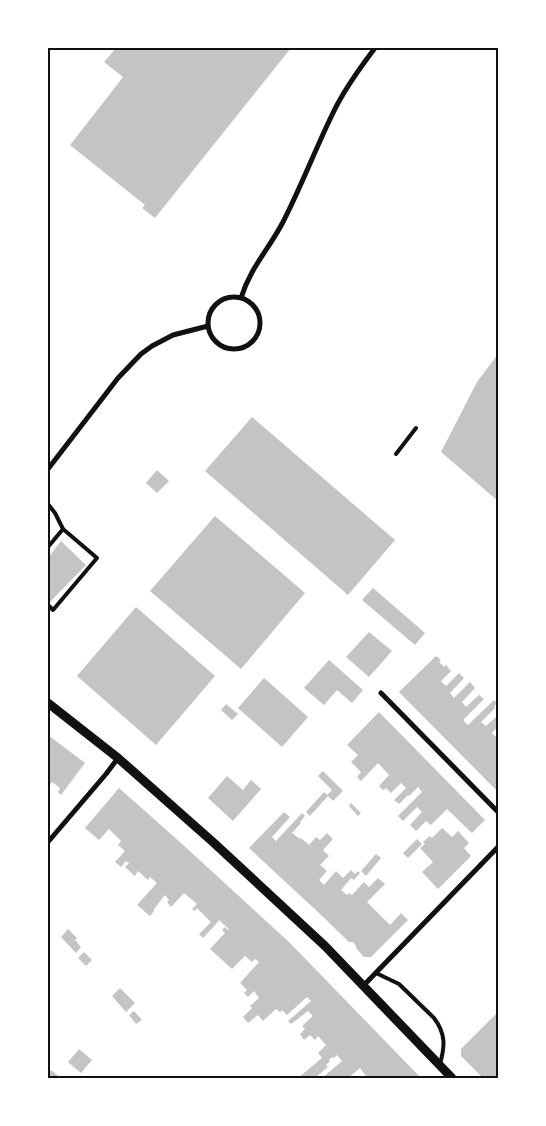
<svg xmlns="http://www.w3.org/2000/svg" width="546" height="1126" viewBox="0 0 546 1126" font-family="'Fira Sans',sans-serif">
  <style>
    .building { fill: #c4c4c4 }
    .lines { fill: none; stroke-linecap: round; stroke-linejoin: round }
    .service { stroke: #111; stroke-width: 4 }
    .minor { stroke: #111; stroke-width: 5 }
    .tertiary { stroke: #111; stroke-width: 9 }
    .neatline { fill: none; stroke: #111; stroke-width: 2 }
  </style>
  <rect width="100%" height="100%" fill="#fff"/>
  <path class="building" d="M116,48h175l-136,170 -13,-10 3,-3 -75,-60 43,-55 10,-13 -19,-15z
    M498,354v147l-57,-49 36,-70z
    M252,417l143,123 -47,55 -143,-124z
    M157,470l12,11 -12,12 -11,-10z
    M215,516l90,77 -64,76 -91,-78z
    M61,541l25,24 -38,39v-46z
    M373,588l52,45 -10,12 -53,-45z
    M136,607l79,69 -59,69 -79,-69z
    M369,632l23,19 -23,26 -23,-20z
    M436,656l5,4 -2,2 5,5 2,-2 5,6 -10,10 5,5 13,-13 5,5 -14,15 4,5 16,-16 5,6 -13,14 4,5 13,-12 5,4 -21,21 5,5 26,-25 3,3 -3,4 1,1 -14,14 5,4 12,-11v11l-6,7 4,4 2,-2v57l-99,-100z
    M329,660l34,30 -11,13 -15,-13 -13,15 -20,-17z
    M264,678l44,39 -26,30 -44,-39z
    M226,704l12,10 -6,6 -11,-10z
    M379,712l106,108 -13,13 -25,-24 -16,16 -5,-4 -10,10 -6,-6 12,-13 -5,-5 -14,14 -5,-5 24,-24 -4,-5 -9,9 -1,-1 -9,9 -5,-4 12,-12 -5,-5 -10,10 -5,-5 -3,2 -4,-4 10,-11 -11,-12 -17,18 -4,-4 4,-5 -10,-10 7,-7 -11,-10z
    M48,735l37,28 -24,32 -3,-3 2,-4 -8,-6 -4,6z
    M323,771l20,20 -10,10 -5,-5 -18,20 -4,-4 18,-20 3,3 5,-5 -14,-14z
    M227,776l16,14 8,-10 10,9 -28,32 -25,-23z
    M119,788l62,55 109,100 131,135h-57l2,-2 -6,-8 -12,10h-26l20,-17 -5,-6 -3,3 -2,-1 -3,3 1,1 -4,4 2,2 -13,11h-17l24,-20 -4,-5 8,-8 -8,-9 -3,4 -5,-5 -6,5 -4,-6 5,-5 -3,-3 11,-10 -5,-5 -17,13 -3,-3 23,-20 -4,-4 -20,18 -5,-5 -2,2 -4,-3 -13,12 -5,-6 -10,8 -5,-6 9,-9 -2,-2 9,-8 -5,-7 -6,6 -4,-4 3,-3 -7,-7 19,-21 -4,-3 -3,3 -7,-6 -13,13 -22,-20 15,-16 -3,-3 3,-3 3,3 1,-1 -10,-9 -3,4 -13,14 -4,-4 12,-12 -14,-14 -2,3 -3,-2 5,-5 -13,-11 -13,14 -4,-5 2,-2 -4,-5 -11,14v2l-4,5 -13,-11 20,-22 -7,-6 -2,3 -10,-9 -3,5 -10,-9 4,-4 -3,-2 -5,6 -6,-5 10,-11 -7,-6 3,-4 -12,-12 -10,11 -14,-12z
    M351,803l10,10 -3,3 -9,-10z
    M284,812l6,5 -18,20 4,4 26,-28 3,3 -5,6 1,1 -9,10 8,6 1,-1 8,7 7,-8 4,3 7,-7 6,6 -10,11 6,6 -9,9 7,6 -8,9 5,5 12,-14 7,7 8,-8 4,4 3,-3 2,2 -6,7 -3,-2 -10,12 6,5 2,-2 3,2 12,-13 5,5 9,-9 7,6 -18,18 23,23 11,-12 7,7 -37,37h-7l-8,-9v-2l-3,-4h-4l-30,-29 -70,-65z
    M442,828l10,9 6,-6 11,12 -5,5 7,8 -33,33 -16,-17 11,-10 -13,-14 5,-4 -2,-2 7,-6 2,2z
    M417,839l5,5 -14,14 -5,-5z
    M376,854l5,4 -15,18 -5,-5z
    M68,929l9,9 -2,2 6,7 -5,6 -15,-16z
    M84,952l8,8 -6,6 -8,-8z
    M120,988l15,15 -9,9 -14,-16z
    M134,1011l8,9 -6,4 -7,-9z
    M498,1012v66h-15l-22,-22v-7z
    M79,1049l13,11 -11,13 -13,-11z
    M51,1070l10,8h-13v-4z"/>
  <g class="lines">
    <path class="service" d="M396,454l20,-26
      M48,504l7,9 8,16 34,29 -44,52 -5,-5
      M48,547l15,-18
      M376,973l23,11 35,34c12,16 11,28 6,46"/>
    <path class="minor" d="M208 323a26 26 0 1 1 52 0a26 26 0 1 1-52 0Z
      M241,298c9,-30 28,-49 42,-76 18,-35 32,-72 49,-107 11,-24 27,-46 43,-67
      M48,469l70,-91 23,-24 11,-8 21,-11 35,-9
      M381,693l117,119
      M48,842l58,-68 12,-16
      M363,986l135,-139"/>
    <path class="tertiary" d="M48,703l70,55 96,85 111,103 127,132"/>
  </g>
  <rect width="546" height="1126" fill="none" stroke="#ffffff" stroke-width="98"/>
  <rect x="49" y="49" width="448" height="1028" class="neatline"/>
</svg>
